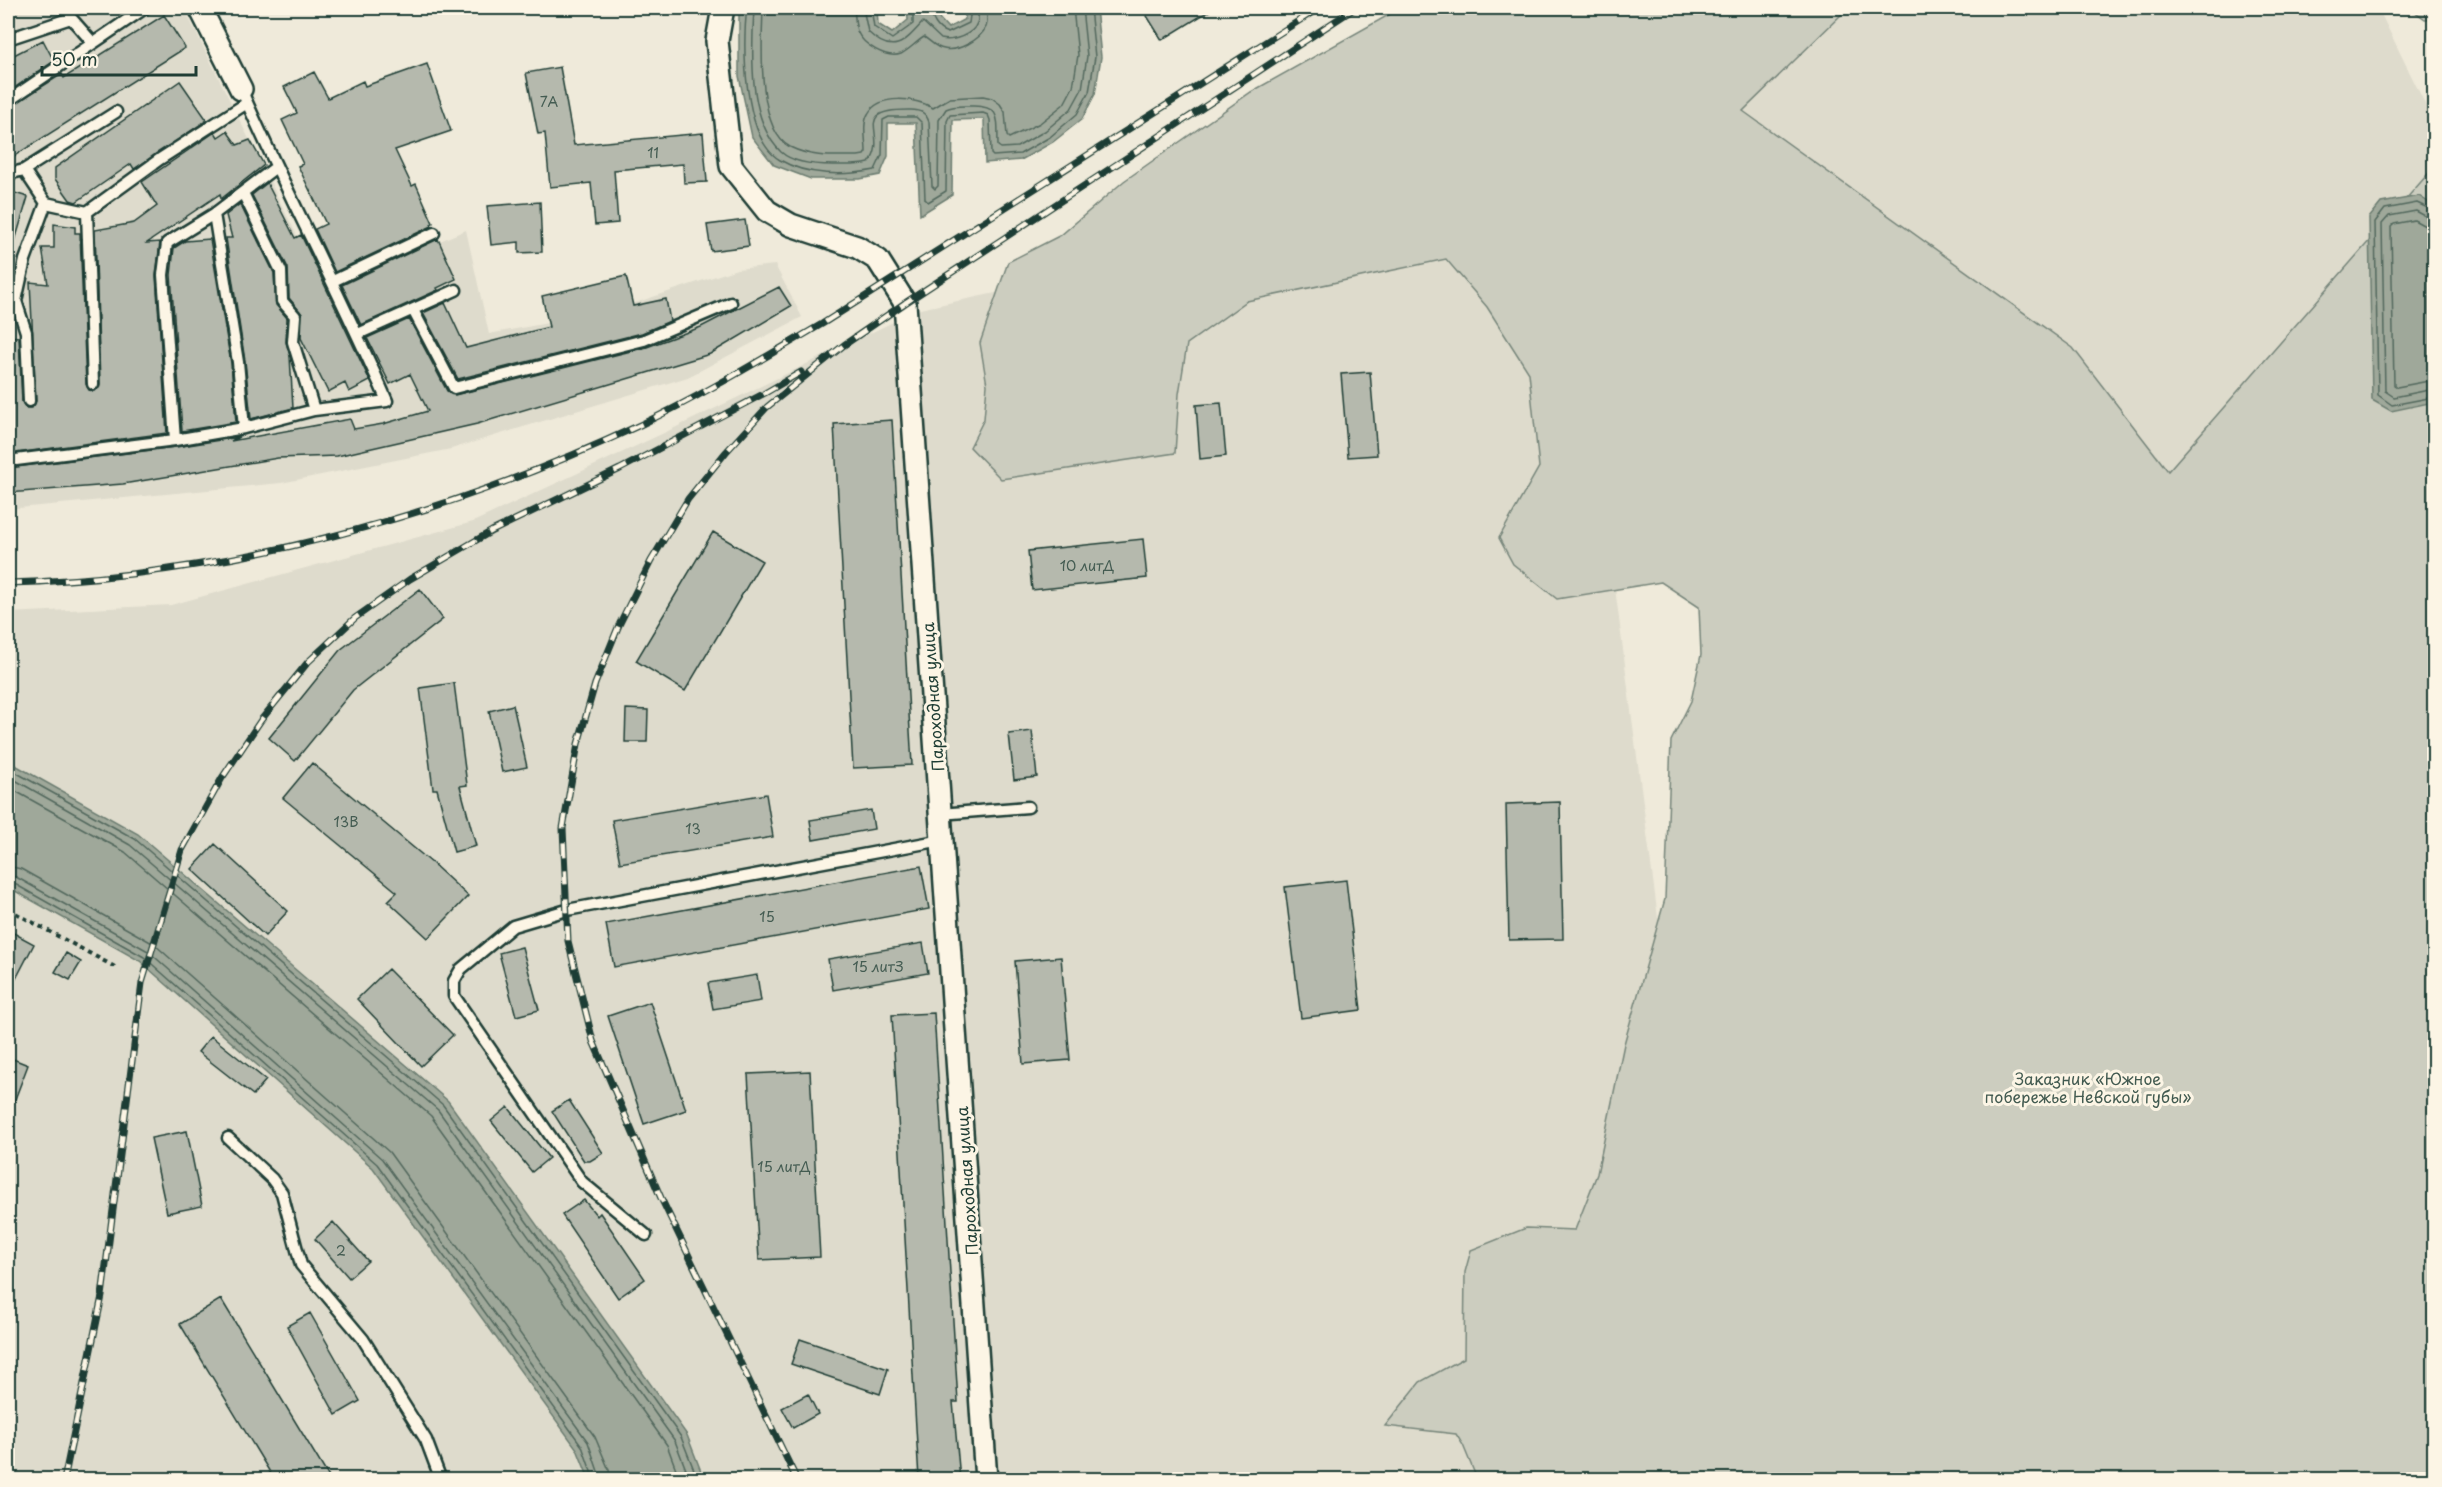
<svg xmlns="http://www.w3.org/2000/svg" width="2442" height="1487" viewBox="0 0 2442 1487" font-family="'Playpen Sans',sans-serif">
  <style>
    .built { fill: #dedbcc }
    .green { fill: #cccdbf; stroke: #76857a; stroke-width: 1.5 }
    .water { fill: #9fa89a; stroke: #6c7d71; stroke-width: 1.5 }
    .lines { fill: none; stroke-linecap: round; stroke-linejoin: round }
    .shore { stroke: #52685d; stroke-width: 1.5 }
    .building { fill: #b5b9ad; stroke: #1f3d34; stroke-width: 1.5 }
    .lane-casing { stroke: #1f3d34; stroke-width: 15 }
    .street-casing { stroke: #1f3d34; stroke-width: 26 }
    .path { stroke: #1f3d34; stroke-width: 4; stroke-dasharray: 4.5 4.5; stroke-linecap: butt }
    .lane { stroke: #fcf5e5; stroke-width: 10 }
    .street { stroke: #fcf5e5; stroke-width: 21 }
    .rail-casing { stroke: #1f3d34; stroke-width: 7 }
    .rail { stroke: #fcf5e5; stroke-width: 4.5; stroke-dasharray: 14; stroke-linecap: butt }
    .labels { text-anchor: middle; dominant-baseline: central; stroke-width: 6; stroke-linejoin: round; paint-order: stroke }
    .number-label { font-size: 14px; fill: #445c52 }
    .street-label { font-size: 16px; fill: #1f3d34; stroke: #fcf5e5 }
    .park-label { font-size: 16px; fill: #425a50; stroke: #fcf5e5 }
  </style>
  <rect width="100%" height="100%" fill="#efeada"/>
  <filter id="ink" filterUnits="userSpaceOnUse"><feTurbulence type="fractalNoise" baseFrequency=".0167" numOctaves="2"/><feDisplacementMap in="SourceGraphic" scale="12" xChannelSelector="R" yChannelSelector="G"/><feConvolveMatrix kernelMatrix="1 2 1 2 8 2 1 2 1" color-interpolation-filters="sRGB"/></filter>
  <g filter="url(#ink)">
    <path class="built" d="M8,8h176l140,282 142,-60 23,104 59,-11 90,-21 99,-33 38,-4 27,52 -114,60 -237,72 -170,34 -273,26z
      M1848,8h530l56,114v289l-252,78 -440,-378z
      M1561,173l170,1306h-1027l-17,-44 -239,-334 -310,-267 -130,-73v-148l163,-8 302,-83 193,-90 254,-123z
      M8,887l132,74 233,207 204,281 12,30h-581z"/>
    <path class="green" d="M1401,8h447l-105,103 330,237 95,123 266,-304v1312h-957l-14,-34 -7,-11 -71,-8 35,-44 44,-24 1,-86 6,-22 55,-22 49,2 22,-56 27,-130 41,-145 6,-158 20,-40 10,-46 -2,-48 -38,-25 -104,17 -44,-35 -14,-26 40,-71 -10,-94 -42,-66 -41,-48 -199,42 -60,43 -8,50 -4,59 -174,26 -31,-32 14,-28 3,-34 -7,-42 28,-81 53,-27 63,-54 127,-89z
      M2410,8h24v10l-9,1z"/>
    <path class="water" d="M742,8h135l1,16 14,9 16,-13 -1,-12h30v8l11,12 17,-9v-11h131l5,49 -6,37 -13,25 -29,23 -32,18 -36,3 -1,-44 -31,1 -1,75 -32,20 -4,-92h-28v33l-8,19 -20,4h-49l-37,-14 -22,-28 -13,-61v-63z
      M2419,196l15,10v196l-43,9 -19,-11 -3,-182 12,-15z
      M8,761l130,73 310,267 239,334 17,44h-115l-12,-30 -204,-281 -233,-207 -132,-74z"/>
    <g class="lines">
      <path class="shore" d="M747,8c-5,36 -4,131 33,152 27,16 64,16 95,10l7,-15 1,-35 6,-3h27l6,6 3,76 3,3 18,-11 1,-70 3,-6 33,-2 5,2 2,5 1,34 2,2 27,-2 30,-17 27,-23 12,-22 6,-35 -5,-49
        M754,8c-2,43 -7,111 27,144 12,11 36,13 52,13 12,0 24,1 36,-2 22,-28 -22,-54 42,-53 10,0 15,3 18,12l3,64 3,3 3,-3 1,-66 7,-11c8,-4 17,-3 25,-3 32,-1 26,15 27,40l3,2 16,-1 28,-16 26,-22 11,-20 5,-33 -5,-48
        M763,8c-1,32 -7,121 27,139 22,11 44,9 68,9l6,-1 2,-3c0,-12 -4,-28 2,-38 11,-21 49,-16 65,-6l17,-10 33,-2 9,2 8,6 5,8 2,24 2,2 31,-15 24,-19 9,-17 5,-32 -5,-47
        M854,8c1,7 1,16 3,23 6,14 29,28 44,23 8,-4 15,-12 23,-17 7,4 11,11 20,12 14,3 36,-9 42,-22 2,-6 1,-13 1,-19
        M863,8l5,24c25,24 36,11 55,-10l18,17c11,3 32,-4 36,-16 2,-4 1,-10 1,-15
        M871,8l3,19 18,12 21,-15v-16
        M931,8c0,11 6,22 17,25l21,-10 2,-15
        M2434,211l-17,-8 -32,6 -10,13 3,173 14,10 42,-8
        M2434,218l-7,-1 -11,-6 -27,5 -7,8 3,167 9,6 40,-8
        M2434,228l-9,-2 -11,-6 -20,4 -3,3 3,158 3,2 37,-7
        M8,768l127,71 308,266 238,332 17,43
        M8,776l122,69 308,265 237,331 15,39
        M8,787l117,65 306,264 236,329 13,35
        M8,866l13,3 133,75 235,208 206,285 14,33 1,10
        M8,875l8,2 132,74 234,208 206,283 13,38
        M8,882l5,1 131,74 233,207 205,282 12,34"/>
    </g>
    <path class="building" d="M1142,8h72l-52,32z
      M164,15l21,33 -177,112v-52l54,-34 2,4z
      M43,40l11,21 -46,31v-34z
      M427,64l24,67 -56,19 17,36 4,-2 17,39 -2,1 1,2 -97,46 -20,-43 11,-5 -28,-58 5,-2 -21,-44 15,-7 -13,-26 30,-15 14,26 35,-17 2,5z
      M560,67l14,78 129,-12 4,49 -23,1 -1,-19 -69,6 4,53 -23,2 -4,-42 -41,4 -5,-54 -7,1 -12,-61z
      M180,81l27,39 -73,49 -3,-5 -55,38 -6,-2 -15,-21v-11z
      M227,131l10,14 13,-5 14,25 -43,34 -1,-5 -73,49 13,-1 -4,34 11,157 -159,21v-118l11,1 3,65 4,6h6l4,-7 -6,-119 18,2 -6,-36h12v-24l21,3v6h5l6,151 3,6 5,1 5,-3 1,-4 -5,-154 39,-7 23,-17 -15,-24 73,-50 3,5z
      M267,183l28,55 6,-3 69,146 -21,11 -4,-9 -17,9 -27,-54 1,-24 -13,-16 -1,-30 -36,-73z
      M8,191l20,6 -16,54 -4,-1z
      M540,202l2,50 -23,1v-11l-28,3 -4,-39z
      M240,204l34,69 2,32 11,13 -1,24 4,14 3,52 -42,11 -6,-58 -19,-123h6l-6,-23z
      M745,220l4,26 -38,5 -4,-26z
      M210,239l21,124 5,59 -54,9 -11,-156 3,-27 11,-7z
      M438,239l18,40 -19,9 1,2 -77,35 -19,-40z
      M626,276l7,30 33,-7 4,22 -28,12 -184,46 -35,-66 22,-10 21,45 83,-21 -7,-31z
      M779,287l12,19 -81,48 -233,70 -140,32 -59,2 -155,26 -115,9v-25l168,-21 63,-10 -8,4 119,-22 4,10 29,-5 45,-13 -18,-37 -20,10 -23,-46 42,-19 38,72 8,4 192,-48 54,-20z
      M1370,372l7,83 -29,2 -7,-83z
      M1221,403l5,53 -26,3 -4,-54z
      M892,420l20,345 -59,3 -19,-344z
      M713,532l49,29 -77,130 -49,-30z
      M1143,539l4,39 -115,12 -4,-39z
      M420,589l23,30 -90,71 -58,71 -26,-23 71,-88z
      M454,683l13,102 -7,1 16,60 -22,6 -17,-63h-4l-13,-101z
      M513,705l14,62 -25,5 -13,-61z
      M626,709l22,1 -1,32h-22z
      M1032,731l5,46 -23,3 -5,-46z
      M312,763l120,100 36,33 -40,42 -40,-37 9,-9 -114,-94z
      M766,794l7,43 -153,26 -8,-43z
      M1560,802l3,137 -54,1 -3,-136z
      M871,810l3,19 -61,11 -3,-20z
      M215,844l73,67 -23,25 -73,-67z
      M921,866l8,43 -315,58 -8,-43z
      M1346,880l15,130 -60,8 -16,-131z
      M8,930l26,14 -26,50z
      M923,943l5,30 -95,17 -5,-31z
      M522,947l17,63 -23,6 -17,-63z
      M66,953l15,9 -11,18 -15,-8z
      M1061,957l9,103 -47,4 -8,-103z
      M388,969l65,66 -32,31 -64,-67z
      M757,975l4,26 -48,8 -5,-26z
      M650,1002l36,108 -42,14 -36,-108z
      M934,1013l24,389h-5l7,77h-41l-27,-464z
      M211,1036l55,44 -13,15 -55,-43z
      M8,1057l20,8 -19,50 -1,-1z
      M810,1071l10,186 -61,3 -11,-186z
      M569,1100l34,53 -13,8h-6l-32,-50z
      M508,1107l41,51 -17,14 -41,-51z
      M187,1131l15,75 -35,7 -16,-75z
      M584,1200l13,16 3,-3 45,66 -27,19 -56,-83z
      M333,1222l35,39 -19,17 -34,-39z
      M221,1299l109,180h-56l-94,-155z
      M310,1313l50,88 -24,14 -49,-89z
      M800,1339l88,30 -8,25 -89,-30z
      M808,1394l10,20 -25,14 -11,-20z"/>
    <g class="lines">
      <g class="lane-casing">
        <path id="lane" d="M8,39l63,-21 22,25
          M8,101l137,-93
          M24,170l22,33 -21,57 -9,41 10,31 3,69
          M8,174l16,-4 92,-58
          M243,193l38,78 1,30 13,15 -2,26 21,68
          M46,203l41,9
          M333,281l101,-48
          M413,310l41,78 190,-48 87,-37
          M8,316l8,-15
          M358,334l98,-44
          M93,384l-6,-172 73,-53 87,-56
          M244,428l-6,-66 -24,-148 62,-47
          M175,440l-12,-165 4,-32 47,-29
          M8,461l167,-21 69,-12 70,-18 73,-9c-46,-106 -100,-207 -146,-312
          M940,814l88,-7
          M228,1138l44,41 10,14 19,72 62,74 63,101 15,40
          M646,1235l-64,-53 -128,-186v-15l7,-12 52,-43 54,-16 375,-70"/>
      </g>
      <g class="street-casing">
        <path id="street" d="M200,8l41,81
          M723,8l-6,33 14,125 36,45 24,14 66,22 21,13 27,43 81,1177"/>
      </g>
      <path class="path" d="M8,909l107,58"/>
      <use href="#lane" class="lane"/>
      <use href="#street" class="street"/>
      <g class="rail-casing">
        <path id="rail" d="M8,583c217,-6 436,-66 632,-158 63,-30 122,-66 182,-101l497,-316
          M64,1480l38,-184 40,-313 40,-133 40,-72 39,-58 47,-58 47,-44 55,-39 82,-48 128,-62 145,-76 36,-21
          M797,1480l-136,-282 -68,-157 -25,-100 -5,-113 15,-84 17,-60 24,-59 32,-64 37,-62 38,-47 41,-45 77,-62 61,-42 450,-295"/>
      </g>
      <use href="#rail" class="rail"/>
    </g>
  </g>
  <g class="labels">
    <g class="number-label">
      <text x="549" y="101">7А</text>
      <text x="653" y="152">11</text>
      <text x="1087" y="565">10 литД</text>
      <text x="346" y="821">13В</text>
      <text x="693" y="828">13</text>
      <text x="767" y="916">15</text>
      <text x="878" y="966">15 литЗ</text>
      <text x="784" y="1166">15 литД</text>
      <text x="341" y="1250">2</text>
    </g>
    <g class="street-label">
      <text transform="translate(932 697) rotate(-94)">Пароходная улица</text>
      <text transform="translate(966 1181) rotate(-94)">Пароходная улица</text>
    </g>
    <g class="park-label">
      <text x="2088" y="1078">Заказник «Южное<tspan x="2088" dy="18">побережье Невской губы»</tspan></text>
    </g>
  </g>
  <rect width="2442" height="1487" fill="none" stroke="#fcf5e5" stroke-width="30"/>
  <rect x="15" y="15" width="2412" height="1457" fill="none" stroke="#1f3d34" stroke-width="2" filter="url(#ink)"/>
  <path d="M42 66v9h154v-9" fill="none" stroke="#1f3d34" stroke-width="3"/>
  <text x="51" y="66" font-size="18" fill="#1f3d34" stroke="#fcf5e5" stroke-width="4.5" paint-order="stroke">50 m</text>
</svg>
